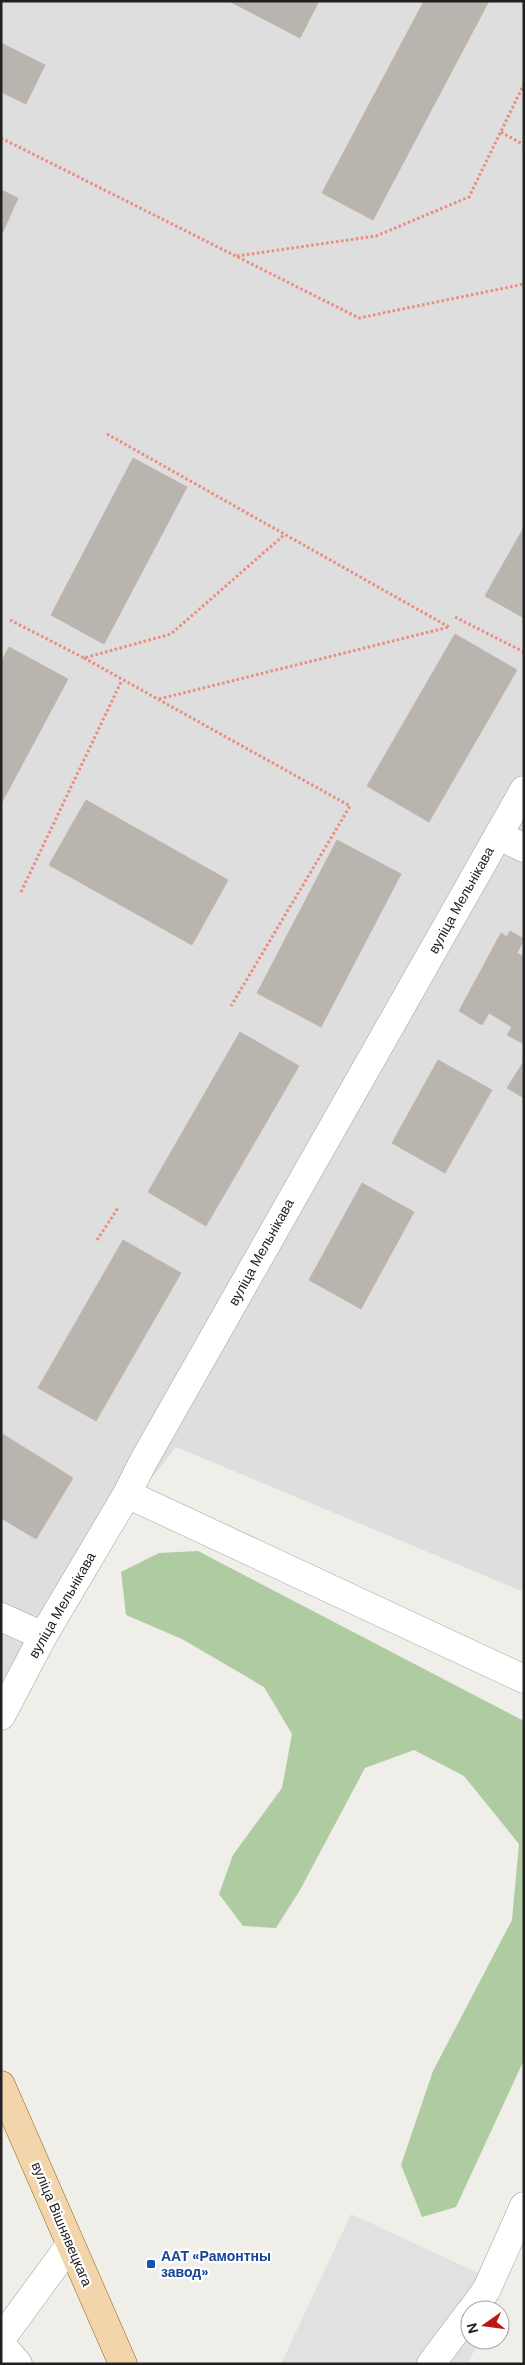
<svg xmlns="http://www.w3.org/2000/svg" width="525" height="2365" viewBox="0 0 525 2365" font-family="'DM Sans',sans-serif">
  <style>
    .residential { fill: #dfdede }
    .forest { fill: #aecba2 }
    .parking { fill: #e1e1e1 }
    .building { fill: #bab4af; stroke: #c1b6ad }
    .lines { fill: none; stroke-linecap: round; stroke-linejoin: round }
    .minor-casing { stroke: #a2a2a2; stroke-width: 29 }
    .major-casing { stroke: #8e6610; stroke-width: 29 }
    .path { stroke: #ec8b7e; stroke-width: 3; stroke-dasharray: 2.5 2.5; stroke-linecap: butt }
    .minor { stroke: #fff; stroke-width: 28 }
    .major { stroke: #f3d5ac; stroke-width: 28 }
    .transit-dot { fill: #1a4fb4; stroke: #fff; stroke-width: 2 }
    .labels { text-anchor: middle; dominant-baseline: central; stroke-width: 4.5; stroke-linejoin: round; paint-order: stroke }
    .street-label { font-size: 14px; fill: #212121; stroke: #fff }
    .transit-label { font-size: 14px; font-weight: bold; fill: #164399; stroke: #fff; text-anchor: start }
  </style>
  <rect width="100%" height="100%" fill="#f0eee9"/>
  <path class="residential" d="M1,1h523v1591l-348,-145 -40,51 -135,209z"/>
  <path class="forest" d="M198,1551l326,170v339l-68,147 -34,10 -21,-52 32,-94 79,-151 7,-76 -55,-68 -50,-26 -49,18 -65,122 -24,38 -33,-2 -24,-32 14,-39 49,-67 10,-54 -28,-47 -82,-48 -56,-24 -5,-43 38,-19z"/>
  <path class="parking" d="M351,2214l153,71 -11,25h-23v30h9l-11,24h-187z"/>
  <path class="building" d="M229,1h90l-19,37z
    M424,1h65l-116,219 -51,-27z
    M1,43l44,22 -19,39 -25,-12z
    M1,190l17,8 -17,38z
    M133,458l54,29 -83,157 -53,-29z
    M524,527v91l-39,-22z
    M455,634l62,36 -88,152 -62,-36z
    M9,647l59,32 -67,125v-142z
    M86,800l142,80 -36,65 -143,-80z
    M337,840l64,34 -80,153 -64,-34z
    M510,931l14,8 -7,14 7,4v87l-17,-9 5,-8 -23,-14 -7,12 -23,-14 42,-78 6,4z
    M240,1032l59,34 -93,160 -58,-34z
    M438,1060l54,30 -47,83 -53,-30z
    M524,1061v37l-17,-10z
    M362,1183l52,29 -53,97 -52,-29z
    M123,1240l58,33 -85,148 -58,-33z
    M1,1433l72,45 -37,61 -35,-21z"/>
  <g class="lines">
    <g class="minor-casing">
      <path id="minor" d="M498,835l26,13
        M127,1494l397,185
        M1,1617l42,19
        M1,1716l42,-80 84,-142 16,-32 381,-672
        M472,2310l15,-21 37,-83
        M1,2339l69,-94
        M1,2344l17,20
        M431,2364l39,-52"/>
    </g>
    <g class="major-casing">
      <path id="major" d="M1,2085l122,279"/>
    </g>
    <path class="path" d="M501,132l23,13
      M1,138l358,180 165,-34
      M237,256l139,-20 93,-39 55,-113
      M107,434l342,193
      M455,617l69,35
      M10,620l74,38 87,-24 113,-99
      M84,658l266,148 -119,200
      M159,699l290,-72
      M21,892l101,-212
      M97,1240l21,-32"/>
    <use href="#minor" class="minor"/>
    <use href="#major" class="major"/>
  </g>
  <rect class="transit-dot" x="146" y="2259" width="10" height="10" rx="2.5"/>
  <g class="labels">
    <g class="street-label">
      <text transform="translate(461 900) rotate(-61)">вуліца Мельнікава</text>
      <text transform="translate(261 1252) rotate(-61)">вуліца Мельнікава</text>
      <text transform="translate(62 1605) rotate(-60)">вуліца Мельнікава</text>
      <text transform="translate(62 2224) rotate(67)">вуліца Вішнявецкага</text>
    </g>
    <g class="transit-label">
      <text x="161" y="2256">ААТ «Рамонтны<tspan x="161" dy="16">завод»</tspan></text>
    </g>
  </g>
  <rect width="525" height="2365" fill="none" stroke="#212121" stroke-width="5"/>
  <g transform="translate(485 2325) rotate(256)"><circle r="24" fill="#ffffff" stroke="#a6a6a6"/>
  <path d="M0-4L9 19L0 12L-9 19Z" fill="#bd1715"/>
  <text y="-8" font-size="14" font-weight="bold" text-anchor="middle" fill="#212121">N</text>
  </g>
</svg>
